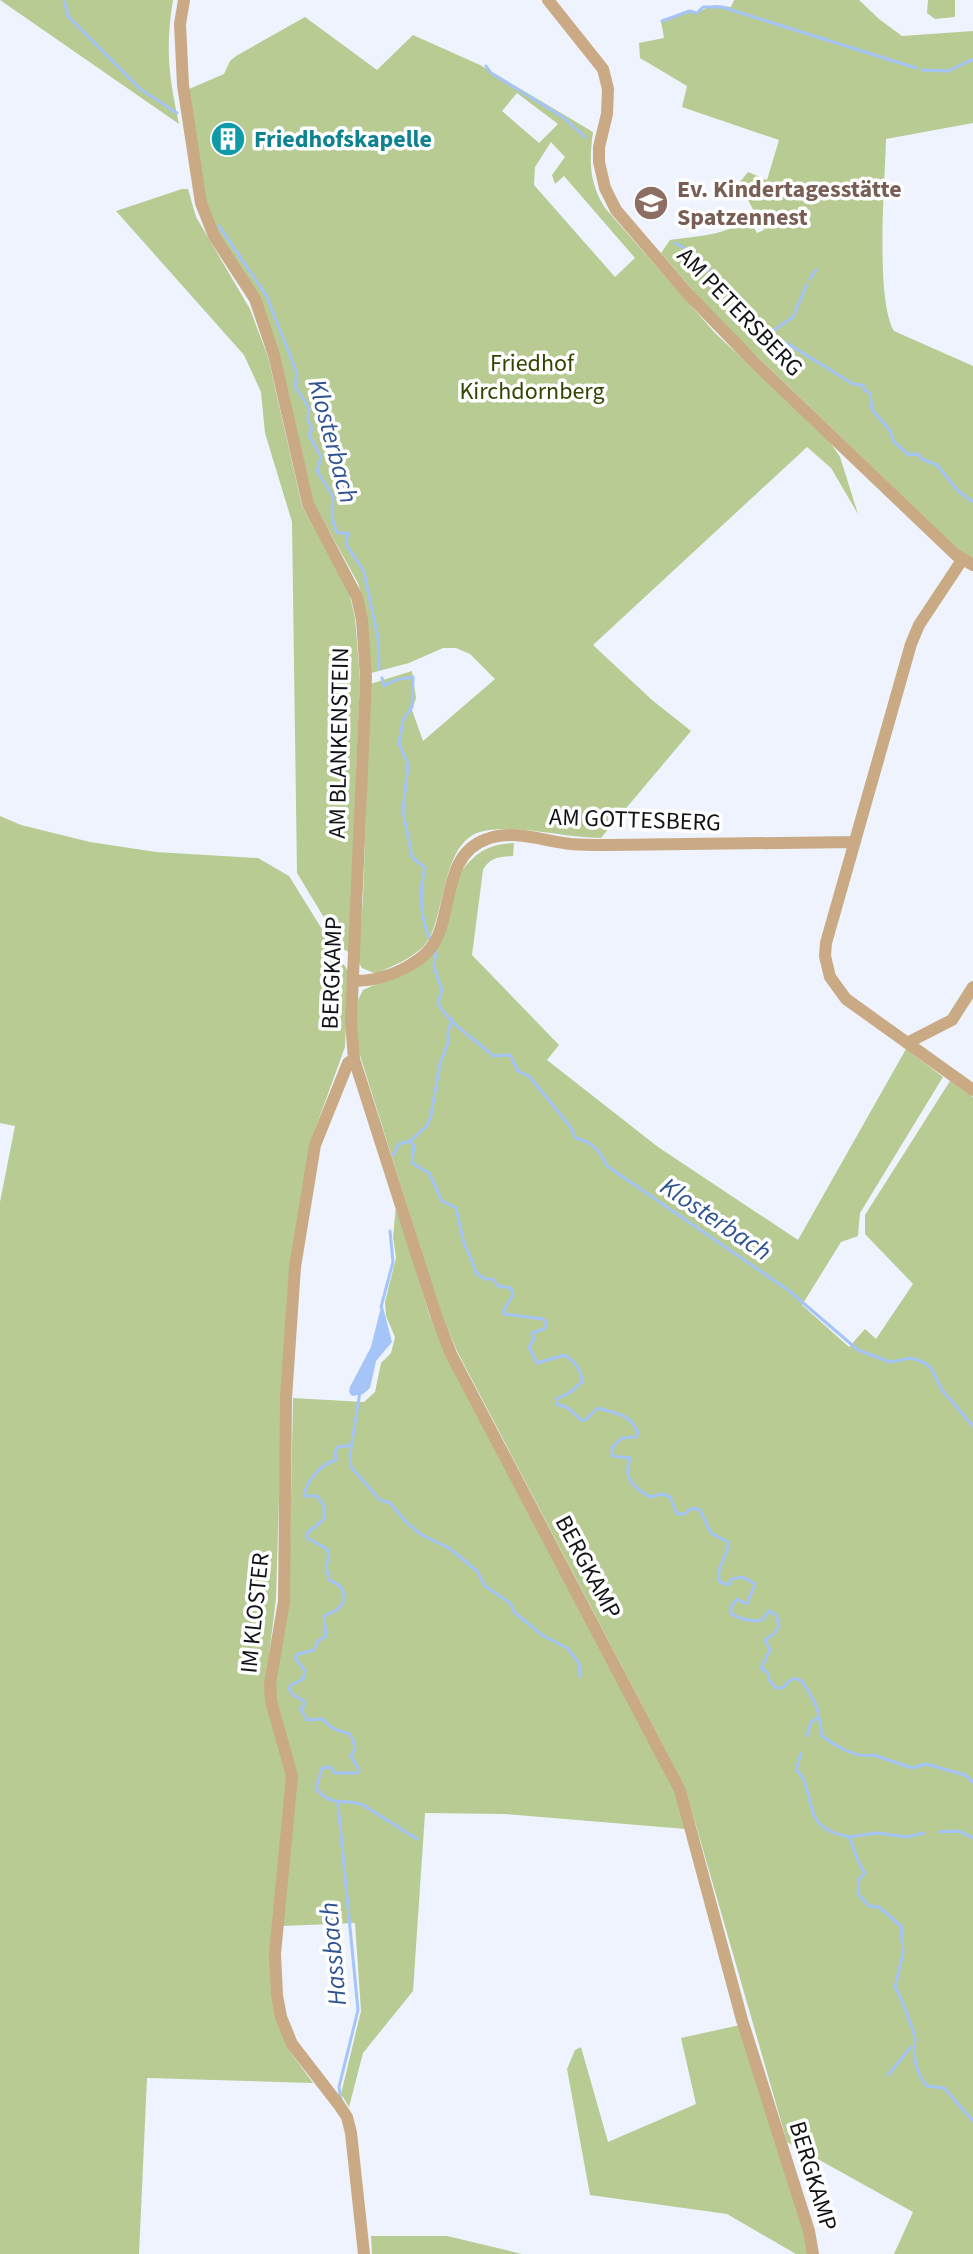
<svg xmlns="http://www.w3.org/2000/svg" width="973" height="2254" viewBox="0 0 973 2254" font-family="'Source Sans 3',sans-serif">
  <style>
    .green { fill: #b7cb93; fill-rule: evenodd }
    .water { fill: #a5c4f7 }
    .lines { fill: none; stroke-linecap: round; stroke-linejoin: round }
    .stream { stroke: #a5c4f7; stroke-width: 3 }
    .minor { stroke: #c9aa84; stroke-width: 12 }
    .labels { text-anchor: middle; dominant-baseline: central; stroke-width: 7; stroke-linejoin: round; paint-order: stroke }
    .culture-label { font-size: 24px; font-weight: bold; fill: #0d838f; stroke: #fff; text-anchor: start }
    .education-label { font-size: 24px; font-weight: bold; fill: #785e54; stroke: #fff; text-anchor: start }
    .street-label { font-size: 24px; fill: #111316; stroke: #fff }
    .park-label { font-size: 24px; fill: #334401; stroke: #fff }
    .water-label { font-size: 26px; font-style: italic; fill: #305492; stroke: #fff }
  </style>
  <rect width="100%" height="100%" fill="#eef3fd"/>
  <path class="green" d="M0,0h173c-8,47 -4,78 6,124z
    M734,0h125l20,19 23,17 71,-5v92l-87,16c-1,44 -11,159 8,192l79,35v194l-13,-9 -246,-236 -53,-62 9,-13c24,-4 59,-4 76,-22l-3,-10 14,25 7,-3 -25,-47 9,-11 19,8 12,-40 -97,-33 5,-21 -47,-28 -1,-15 25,-5 -3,-17 27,-11 7,3 19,-8 17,2z
    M928,0h27v17l-20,2 -8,-6z
    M305,17l72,53 36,-35 67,30 113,67c-4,29 -4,51 12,76l110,125 113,106 12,18 18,57 -27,-46 -24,-21 -214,198 59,55 39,31 -90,107c-38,0 -82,-14 -117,-7 -45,8 -37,90 -60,115 -13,13 -32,20 -48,28l-14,-6 -4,-7 5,-62 7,-215 42,-13 4,27 -4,12 11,31 72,-62 -25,-25 -14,-6h-13l-34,15 -38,10 -5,-62 -8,-28 -45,-81 -34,-150 -21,-55 -38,-61 -17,-43 -14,-104 35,-15 6,-13 6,-5zM517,93l41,31 -19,19 -37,-32zM551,142l14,15 -13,18 3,9 9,-8 71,82 -20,19 -81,-92 1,-18z
    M182,189h6l8,28 54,92 18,48 34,149 47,86 6,26 5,62 -11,272 -6,-3 -46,-76 -5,-351 -27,-89 -4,-41 -17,-37 -128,-144z
    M0,816l21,9 69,17 66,10 102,6 31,18 59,95 -3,76 -35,96 -28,254 -6,202 -11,88 22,91 -16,175 18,97 24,33 -166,-5 -8,176h-139v-1052l15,-76 -15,-3z
    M514,843l-1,13c-14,1 -23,1 -30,14l-11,85 87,90 -12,15 111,87 140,93 108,-191 37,28 -83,136 -2,23 -17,6 -39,63 47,42 16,-18 11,10 37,-55 -48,-50v-19l85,-134 23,16v1157h-79l19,-42 -126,-70 -102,-355 -228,-436 -17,-41 -82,-261 -2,-30 2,-19 5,-10 56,-25 41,-92c16,-21 28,-29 54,-30z
    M396,1206l34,111 17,39 230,436 9,37 -181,-15 -80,-1 -12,178 -50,62 -14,54 -8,-13 20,-83 -6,-88 -73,3 14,-150 -21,-76v-14l14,-87 4,-201 71,4 11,-10 6,-29 10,-10 4,-16 -9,-21 -1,-14 11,-44 -3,-21z
    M740,2025l65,208 4,21h-13l-69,-40 -137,-19 -23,-126 8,-19 6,-3 27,95 88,-38 -15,-66z
    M371,2236h76l75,18h-150z"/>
  <path class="water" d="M382,1303l10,39 -16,19 -6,27 -7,6 -11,2 -3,-4 1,-5 21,-40z"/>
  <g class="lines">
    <path class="stream" d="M64,0l4,16 72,73 37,24
      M662,21l28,-10 7,2 6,-6h19l194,61
      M486,66l5,7 72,44 22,20
      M922,70l26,1 25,-12
      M219,226l47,69 31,78 -2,13 14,22 -1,12 4,9 -3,6 12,22 -4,14 16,25c-1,13 -3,26 5,37h10l-2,11 18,28 14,66 1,31
      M675,243l18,10 66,76 8,2 86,53 10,1 1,5 6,3 2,17 17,19 5,13 15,13 9,-1 4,5 15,6 21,26 15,11
      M810,279l6,-9
      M770,333l23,-16 14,-33
      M382,678l2,8 11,-6 18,-3 -1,30 -9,13 -4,24 9,20 -5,47 9,46 13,11c-6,22 -5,50 5,71
      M436,948l-2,19 8,23 -4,13c12,23 37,35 55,53l17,-1 8,16 11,5 40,49 7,13c18,5 23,12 31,28l181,124 70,60 32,12 21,-4 12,4 8,6 11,22 31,36
      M452,1019l-4,13v11l-8,20 -9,52 -4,11 -17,15 4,5 -2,17 17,10 13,28 14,7c2,8 7,35 10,40 5,9 7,15 10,25l9,6h8l5,7 13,2 2,7 -10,16 1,3 39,5 4,4 -3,6 -12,4 2,6 -5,8 8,16 28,-8c11,8 16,14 17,27l-13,11 -13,6 1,5 11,4 13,12h4l13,-12c18,6 31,5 40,24l-2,5 -14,1 -10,10v8l18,2c-7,20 2,29 20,39l12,-3 8,3 7,17h7l9,-6 7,2 11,23 17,9c2,14 -14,24 -8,40l8,3 4,-6 11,-2 12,7 -8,20 -10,-5 -6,8v6c7,6 22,9 31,7l7,-9 7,4 3,11 -5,8 -9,6 5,10 -9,18 7,5 1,7 7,8h6c9,-6 7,-13 20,-7 7,13 15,21 17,36l-8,5 -4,14
      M393,1155l6,-11 11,-3
      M381,1307l12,-45 -3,-31
      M360,1392l-10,62 1,13 29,33 10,3 17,20 15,12 27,13 28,23 8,15 25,17 5,10 27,22 25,13 12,15 1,14
      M352,1445l-14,2 -3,5 1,8c-15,4 -30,21 -32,36h13l7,10v13l-17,14v5l20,11 2,6 -3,11 3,14c12,5 16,9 15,22l-7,8 -13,6 2,20 -8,5 -4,9 -16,4 -3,4 10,13 -2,8 -12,6 -2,4 4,6 11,6v5l-4,2 7,12 16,-1c3,3 6,7 10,9 15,9 17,-2 22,20l-4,8 8,14 -2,3h-22l-5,-6 -8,1 -6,20c16,21 27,9 47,17l54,34
      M819,1717l3,19c14,10 34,23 52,19l38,13 14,-4 39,11 8,7
      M801,1753l-5,17c18,14 7,49 34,61 6,3 13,4 19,6 6,12 7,25 16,36l-6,6 -1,15 11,12 10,1 22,19 2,27 -8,34c4,6 20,46 20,52 -2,18 0,33 12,47l17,2 29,33
      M338,1804l20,206 -19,77 2,13
      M940,1832l19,-1 14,7
      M849,1837l28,-4 30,4 17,-4
      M888,2075l23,-28"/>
    <path class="minor" d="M184,0l-4,24 3,61 18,118 13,33 41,63 19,56 34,149 49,93 5,23 4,58 -15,344 3,37 82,256 15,39 229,436 62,230 67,211 4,23
      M548,0l55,69 5,20 -1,25 -8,33v15l6,26 11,22 72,84 65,67 203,194 17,10
      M962,560l-43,65 -8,19 -85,299 -1,13 5,21 16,22 127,91
      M354,981c17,0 31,-3 47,-11 10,-5 22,-12 29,-21 25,-31 10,-94 57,-110 26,-10 57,2 84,5 12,1 25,1 37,1l247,-3
      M907,1043l45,-23 21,-33
      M354,1059l-6,4 -33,82 -20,122 -9,131 -2,203 -14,83 1,17 21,75 -17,178 2,41 4,22 11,27 47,61 8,12 4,16 13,121"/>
  </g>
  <defs>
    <g id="building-disc" transform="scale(1.8)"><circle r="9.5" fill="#0f9aa8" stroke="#fff"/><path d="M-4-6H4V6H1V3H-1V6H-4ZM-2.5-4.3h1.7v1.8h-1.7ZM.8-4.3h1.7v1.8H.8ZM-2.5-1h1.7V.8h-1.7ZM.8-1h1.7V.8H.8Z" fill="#fff"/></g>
    <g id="school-disc" transform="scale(1.8)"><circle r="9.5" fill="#8d6e63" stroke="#fff"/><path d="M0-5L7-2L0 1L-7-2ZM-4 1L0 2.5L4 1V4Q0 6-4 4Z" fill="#fff"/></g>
  </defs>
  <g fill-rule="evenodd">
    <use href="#building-disc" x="228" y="139"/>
    <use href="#school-disc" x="651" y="203"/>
  </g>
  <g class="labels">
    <g class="culture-label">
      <text x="254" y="139">Friedhofskapelle</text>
    </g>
    <g class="education-label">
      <text x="677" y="189">Ev. Kindertagesstätte<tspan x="677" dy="28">Spatzennest</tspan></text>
    </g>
    <g class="street-label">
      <text transform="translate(740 312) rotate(46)">AM PETERSBERG</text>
      <text transform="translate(339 743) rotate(-89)">AM BLANKENSTEIN</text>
      <text transform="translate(635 820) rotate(2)">AM GOTTESBERG</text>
      <text transform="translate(332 973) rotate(-88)">BERGKAMP</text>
      <text transform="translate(588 1567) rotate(62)">BERGKAMP</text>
      <text transform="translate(255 1613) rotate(-84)">IM KLOSTER</text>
      <text transform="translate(813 2176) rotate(73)">BERGKAMP</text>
    </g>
    <g class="park-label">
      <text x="532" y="363">Friedhof<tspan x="532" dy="28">Kirchdornberg</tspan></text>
    </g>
    <g class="water-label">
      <text transform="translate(333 441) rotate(75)">Klosterbach</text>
      <text transform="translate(716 1219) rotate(34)">Klosterbach</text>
      <text transform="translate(333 1954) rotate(-95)">Hassbach</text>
    </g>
  </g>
</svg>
